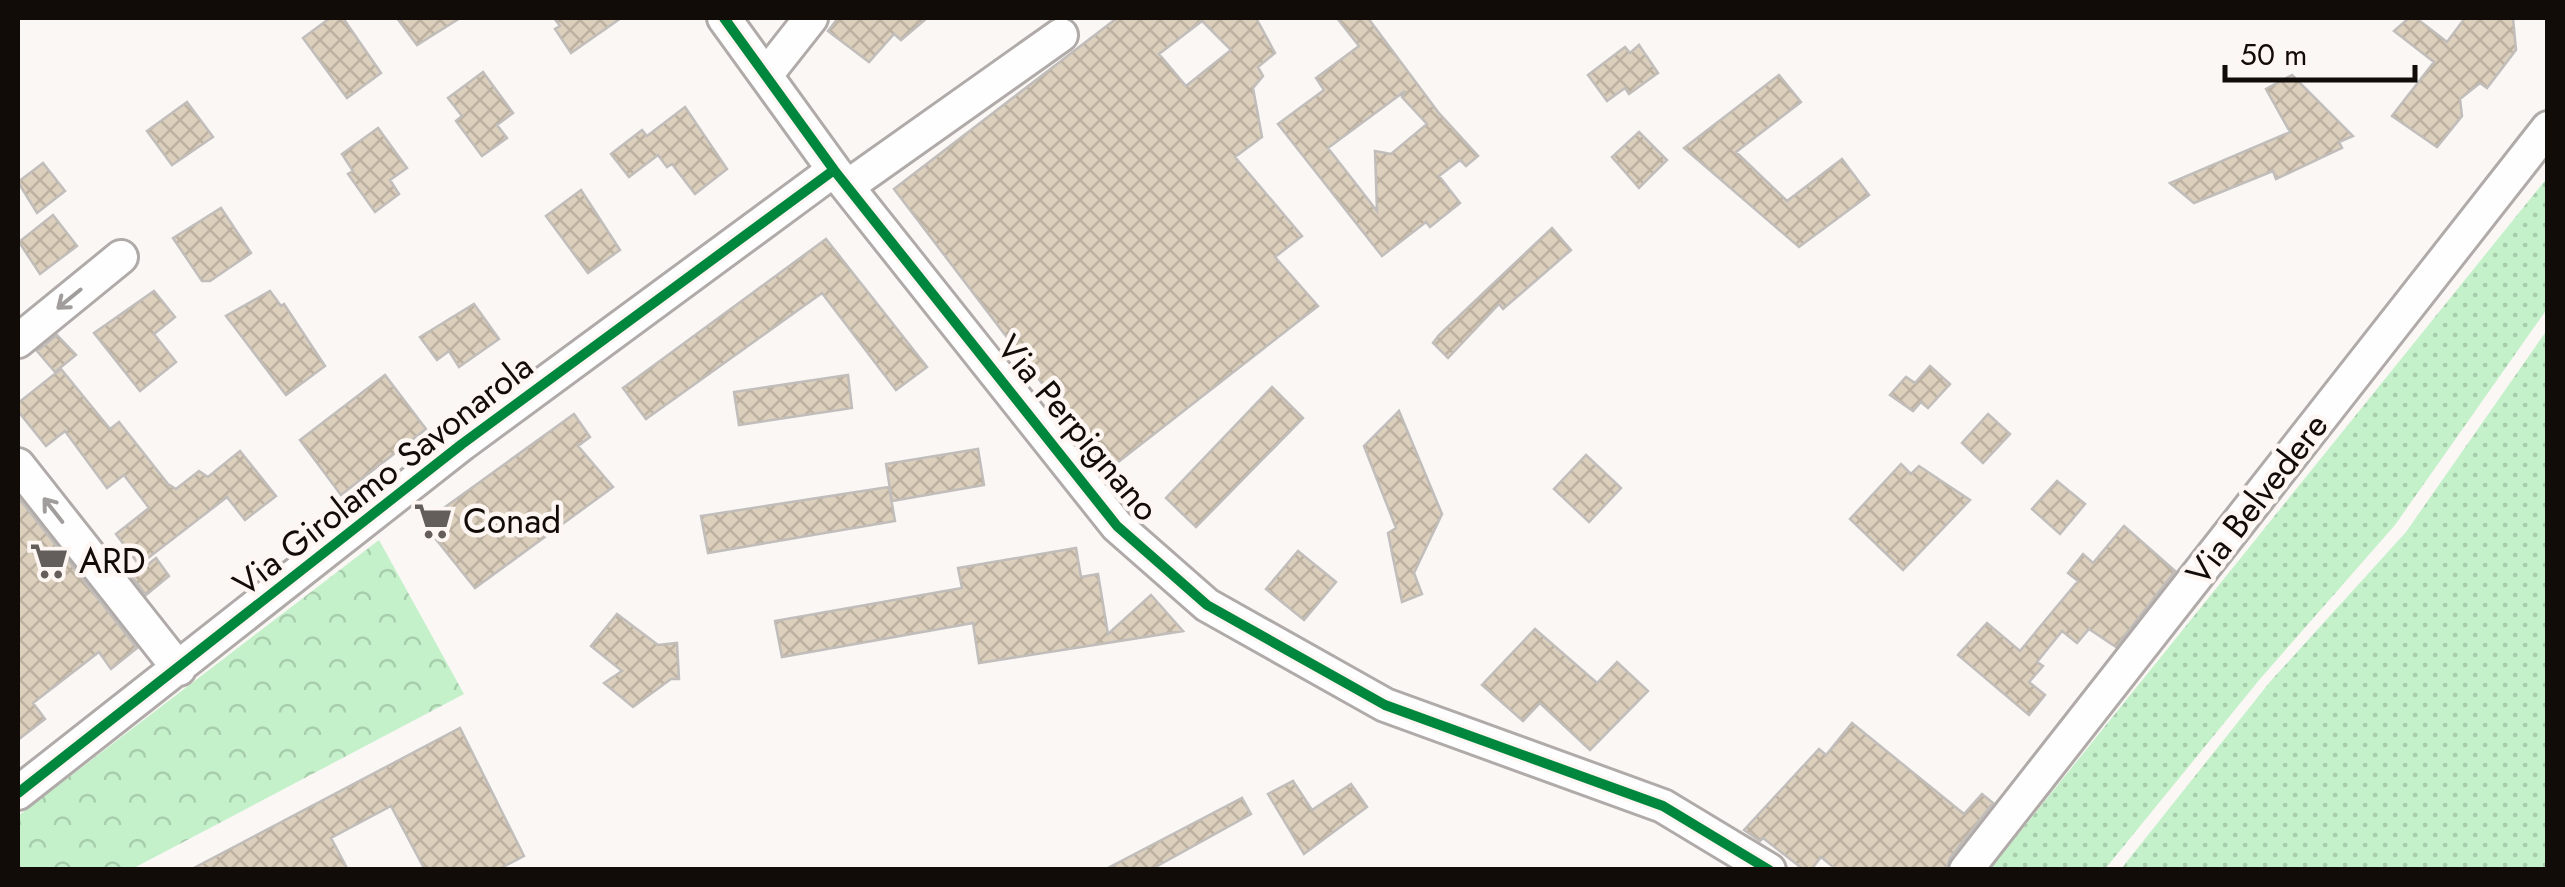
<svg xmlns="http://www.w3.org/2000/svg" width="2565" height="887" viewBox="0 0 2565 887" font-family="Jost,sans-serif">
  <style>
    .grass { fill: url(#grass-dots) }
    .park { fill: url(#park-crowns) }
    .building { fill: url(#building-cross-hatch); stroke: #c1bdba; stroke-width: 2.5; fill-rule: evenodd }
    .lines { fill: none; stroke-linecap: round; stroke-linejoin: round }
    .minor-casing { stroke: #b0aba9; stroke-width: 38 }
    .minor { stroke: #fefefe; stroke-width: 32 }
    .cycleway-casing { stroke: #fdf6f2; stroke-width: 16 }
    .cycleway { stroke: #00873e; stroke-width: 10 }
    .oneway { stroke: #a09d9c }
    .labels { text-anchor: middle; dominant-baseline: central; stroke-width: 9; stroke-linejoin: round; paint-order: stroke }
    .street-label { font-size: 35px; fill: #120c09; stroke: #fdf6f2 }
    .poi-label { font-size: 35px; fill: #120c09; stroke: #fdf6f2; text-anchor: start }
  </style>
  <defs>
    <pattern id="grass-dots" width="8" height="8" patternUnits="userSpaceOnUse" patternTransform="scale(2.5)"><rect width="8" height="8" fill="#c4f1ca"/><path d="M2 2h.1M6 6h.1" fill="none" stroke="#a7cdac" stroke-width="1.8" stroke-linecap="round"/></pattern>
    <pattern id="park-crowns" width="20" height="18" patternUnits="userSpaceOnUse" patternTransform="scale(2.5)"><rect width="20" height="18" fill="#c4f1ca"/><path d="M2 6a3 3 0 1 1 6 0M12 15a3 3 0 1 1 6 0" fill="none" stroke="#a7cdac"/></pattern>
    <pattern id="building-cross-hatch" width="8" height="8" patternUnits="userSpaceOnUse" patternTransform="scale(2.5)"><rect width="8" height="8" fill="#dccfbc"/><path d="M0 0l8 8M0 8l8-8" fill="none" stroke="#bcb1a0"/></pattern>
  </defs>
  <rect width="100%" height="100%" fill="#faf7f5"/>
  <path class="grass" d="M2547,178v131l-152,216 -135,154 -155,190h-115z
    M2547,330v539h-426l148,-186 137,-151z"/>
  <path class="park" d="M379,540l85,154 -332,175h-114v-53z"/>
  <path class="building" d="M330,18h13l38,55 -34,25 -44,-60z
    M397,18h63l-43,27z
    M554,18h67l-50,35 -16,-24 5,-3z
    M838,18h89l-26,22 -7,-6 -25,28 -41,-31z
    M1117,18h139l19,35 -17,14 5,9 -10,12 9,49 -27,20 67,79 -27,21 43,49 -210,164 -214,-281zM1202,21l29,29 -45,36 -27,-32z
    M1337,18h31l70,94 40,44 -12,10 -6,-6 -21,16 21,27 -30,24 -4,-5 -44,34 -104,-132 46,-34 -8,-12 43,-32zM1405,91l-3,6 25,27 -36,30 -16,-3 2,60 -49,-63z
    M2409,18h7l31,24 18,-24h48l3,32 -29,38 -7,-5 -20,16 2,17 -25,31 -45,-31 42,-54 -40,-31z
    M1639,45l19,28 -29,21 -4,-6 -18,13 -19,-26 37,-28 5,6z
    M483,72l30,41 -16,12 10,13 -25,18 -26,-35 6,-5 -14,-18z
    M1779,75l22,27 -65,50 51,49 55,-42 27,36 -70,52 -115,-99z
    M2292,75l61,61 -14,6 3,6 -66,31 -3,-8 -79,32 -24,-20 120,-51 -24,-43z
    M187,102l26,35 -41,28 -25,-34z
    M685,107l42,62 -32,25 -23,-30 -5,3 -9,-12 -29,22 -18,-23 31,-24 5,6z
    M378,128l29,40 -17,12 9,14 -24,18 -27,-38 5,-3 -11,-17z
    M1639,132l28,28 -28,28 -27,-31z
    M43,163l22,28 -28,22 -19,-31z
    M581,190l39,60 -32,23 -42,-57z
    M221,208l30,45 -41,28h-8l-29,-43z
    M53,215l24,31 -37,28 -21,-32z
    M1552,228l19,22 -68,59 -4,-5 -51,54 -15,-15 6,-8z
    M826,239l101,128 -31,23 -74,-97 -176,126 -23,-31z
    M154,291l21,26 -21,17 22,28 -36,29 -46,-58z
    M270,291l11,15 3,-2 41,62 -39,29 -60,-79z
    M474,304l25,35 -40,28 -10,-16 -12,9 -17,-23z
    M57,335l19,20 -21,17 -18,-21z
    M1930,366l20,18 -22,24 -7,-6 -8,9 -23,-16 16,-18 9,6z
    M61,369l49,60 9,-7 49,62 8,5 23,-18 9,6 32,-26 36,45 -31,24 -18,-23 -88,68 -23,-31 33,-26 -25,-33 -17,13 -42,-57 -19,15 -28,-35v-8z
    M385,375l41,54 -85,66 -41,-55z
    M848,375l4,33 -113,17 -5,-33z
    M1272,387l31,31 -107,109 -30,-29z
    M1399,411l43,103 -28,59 8,21 -20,8 -14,-69 8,-5 -32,-82z
    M574,414l16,23 -12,9 35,41 -138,101 -52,-65z
    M1988,414l22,20 -27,29 -21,-20z
    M978,449l6,36 -92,16 -6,-37z
    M1586,455l35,33 -32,34 -35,-33z
    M1901,464l10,10 8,-8 51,34 -67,70 -53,-51z
    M2057,481l28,23 -25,30 -28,-25z
    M889,487l6,34 -187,32 -7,-37z
    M18,497l119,151 -26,21 -12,-17 -66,51 12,16 -27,21z
    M2124,526l51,45 -59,76 -27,-18 -12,14 -15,-12 -25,31 6,4 -14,16 16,13 -16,20 -71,-60 29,-32 33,28 58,-70 -10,-8 15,-19 10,9z
    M1076,548l5,29 17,-3 10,60 43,-39 32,36 -204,32 -6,-40 -191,34 -7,-36 187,-33 -4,-20z
    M1298,551l38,31 -32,38 -38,-31z
    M156,558l13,18 -23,19 -14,-18z
    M617,614l41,31 19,-2 2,36h-8l-38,28 -29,-24 18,-12 -31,-25z
    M1535,629l62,54 20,-21 31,29 -58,59 -50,-47 -17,18 -41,-36z
    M1852,723l112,91 18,-20 11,9 -43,55 -4,12h-109l-16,-13 -10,13h-7l-41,-32 -3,3 -16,-11 75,-81 7,6z
    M460,728l64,128 -27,14h-72l-34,-64 -60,32 17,32h-158z
    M1293,781l19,29 39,-26 16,23 -63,47 -36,-60z
    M1242,798l9,16 -101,56h-46z"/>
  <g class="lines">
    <g class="minor-casing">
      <path id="minor" d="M724,18l110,152 283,356 90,79 178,100 278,101 106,64
        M766,75l45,-57
        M848,186l213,-151
        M18,341l103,-84
        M18,465l161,204
        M18,793l444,-349 372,-274
        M1966,870l582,-742"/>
    </g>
    <use href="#minor" class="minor"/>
    <g class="cycleway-casing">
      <path id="cycleway" d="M724,18l110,152 283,356 90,79 178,100 278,101 106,64
        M18,793l444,-349 372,-274"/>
    </g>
    <use href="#cycleway" class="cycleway"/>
  </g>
  <defs><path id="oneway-shaft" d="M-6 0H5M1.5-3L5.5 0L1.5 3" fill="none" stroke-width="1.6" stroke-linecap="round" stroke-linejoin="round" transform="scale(2.5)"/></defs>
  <g class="oneway">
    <use href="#oneway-shaft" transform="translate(69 299) rotate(141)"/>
    <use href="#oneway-shaft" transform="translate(53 510) rotate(-128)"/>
  </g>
  <defs>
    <g id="supermarket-bare" transform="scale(3)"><path d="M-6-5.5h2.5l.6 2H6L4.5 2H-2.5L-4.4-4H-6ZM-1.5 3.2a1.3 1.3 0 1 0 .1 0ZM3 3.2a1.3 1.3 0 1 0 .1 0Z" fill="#635e5c" stroke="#fdf6f2" stroke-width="2.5" paint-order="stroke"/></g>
  </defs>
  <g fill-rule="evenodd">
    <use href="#supermarket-bare" x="433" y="521"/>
    <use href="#supermarket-bare" x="49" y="561"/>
  </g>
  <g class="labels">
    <g class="street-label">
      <text transform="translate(1078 428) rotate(50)">Via Perpignano</text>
      <text transform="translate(383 475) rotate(-38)">Via Girolamo Savonarola</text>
      <text transform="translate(2257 499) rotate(-52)">Via Belvedere</text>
    </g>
    <g class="poi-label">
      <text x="463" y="521">Conad</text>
      <text x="79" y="561">ARD</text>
    </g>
  </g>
  <rect width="2565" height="887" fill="none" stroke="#120c09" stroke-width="40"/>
  <path d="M2225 65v15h190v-15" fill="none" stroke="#120c09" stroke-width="5"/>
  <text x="2240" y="65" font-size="30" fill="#120c09" stroke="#fdf6f2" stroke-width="8" paint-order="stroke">50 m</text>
</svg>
